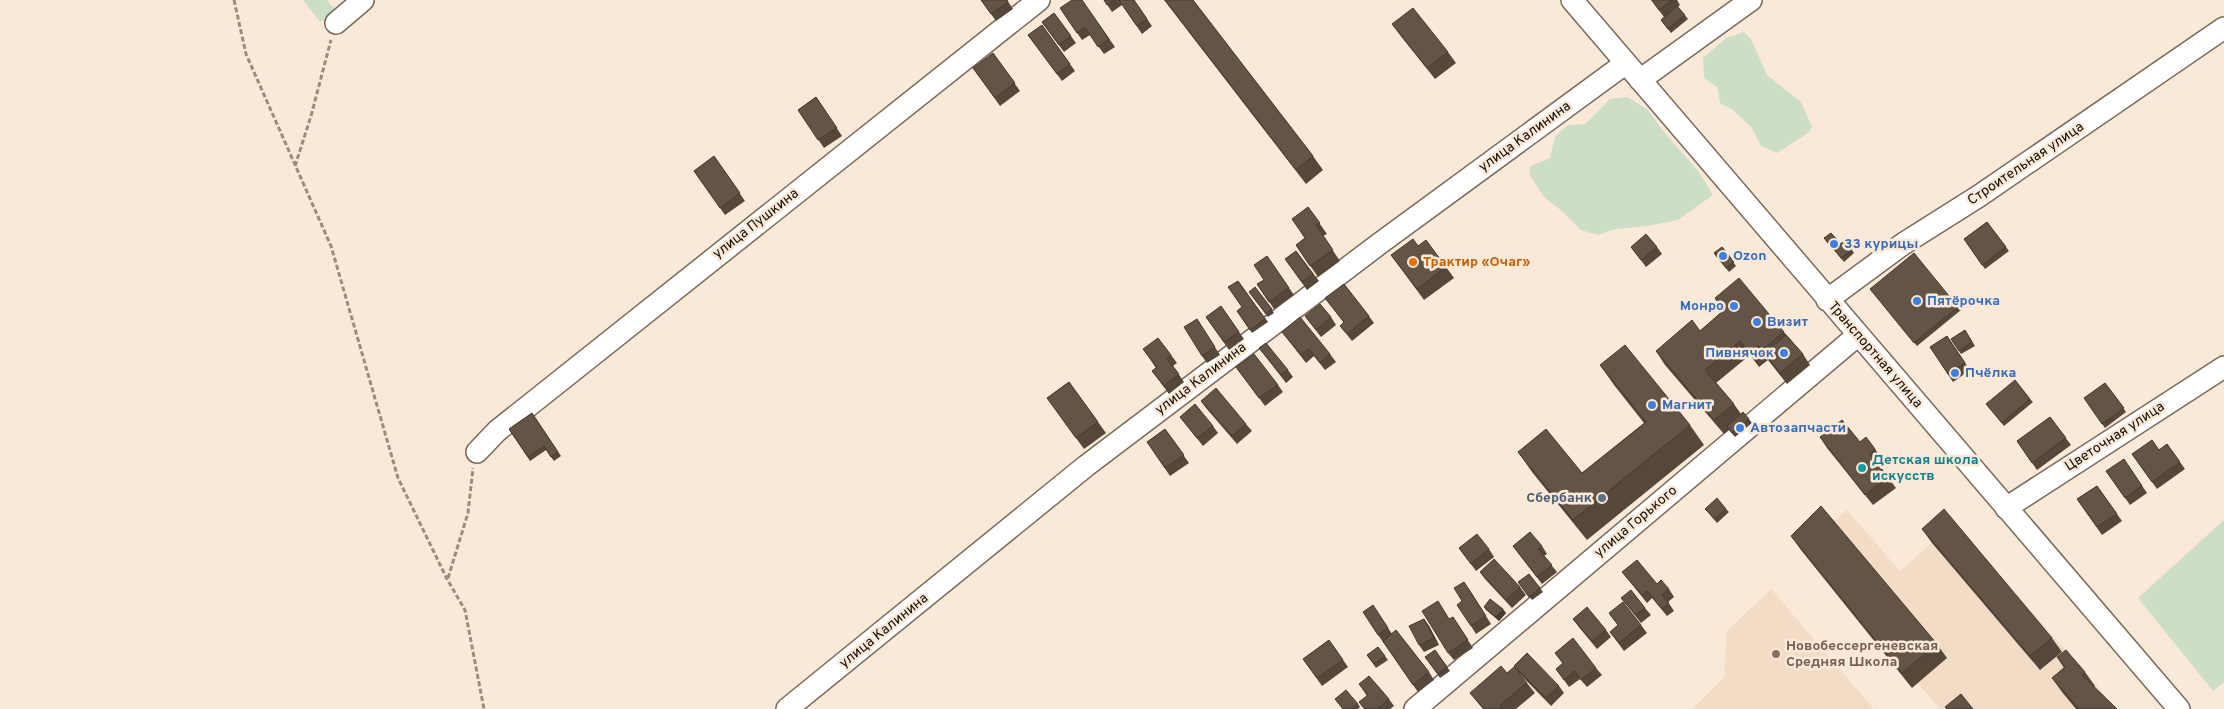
<svg xmlns="http://www.w3.org/2000/svg" width="2224" height="709" viewBox="0 0 2224 709" font-family="Overpass,sans-serif">
  <style>
    .built { fill: #f2dcc5 }
    .green { fill: #ccdec5 }
    .lines { fill: none; stroke-linecap: round; stroke-linejoin: round }
    .minor-casing { stroke: #796a5b; stroke-width: 24 }
    .path { stroke: #998d80; stroke-width: 3; stroke-dasharray: 5 2.5; stroke-linecap: butt }
    .minor { stroke: #fff; stroke-width: 21 }
    .wall { fill: #55483b }
    .shaded-wall { fill: #453b30 }
    .building { fill: #635445; stroke: #453b30 }
    .shop-dot { fill: #3f7fe0; stroke: #fbe9d8; stroke-width: 2 }
    .food-dot { fill: #e8710a; stroke: #fbe9d8; stroke-width: 2 }
    .culture-dot { fill: #0f9aa8; stroke: #fbe9d8; stroke-width: 2 }
    .service-dot { fill: #5c6f8a; stroke: #fbe9d8; stroke-width: 2 }
    .education-dot { fill: #8d6e63; stroke: #fbe9d8; stroke-width: 2 }
    .labels { text-anchor: middle; dominant-baseline: central; stroke-width: 5; stroke-linejoin: round; paint-order: stroke }
    .street-label { font-size: 14px; fill: #120d07; stroke: #fbe9d8 }
    .shop-label { font-size: 14px; font-weight: bold; fill: #366cbe; stroke: #fbe9d8; text-anchor: start }
    .food-label { font-size: 14px; font-weight: bold; fill: #c56008; stroke: #fbe9d8; text-anchor: start }
    .culture-label { font-size: 14px; font-weight: bold; fill: #0d838f; stroke: #fbe9d8; text-anchor: start }
    .service-label { font-size: 14px; font-weight: bold; fill: #4e5e75; stroke: #fbe9d8; text-anchor: end }
    .education-label { font-size: 14px; font-weight: bold; fill: #785e54; stroke: #fbe9d8; text-anchor: start }
  </style>
  <rect width="100%" height="100%" fill="#fbe9d8"/>
  <path class="built" d="M1847,510l53,61 54,-48 163,186h-177l-139,-159z
    M1771,589l103,120h-182l32,-32 3,-46z"/>
  <path class="green" d="M303,0h24l8,10 -15,12z
    M1744,32l7,7 16,36 34,27 11,25 -4,6 -31,20 -16,-7 -9,-18 -19,-18 -13,-7 -2,-15 -14,-10 -1,-20 23,-20z
    M1627,97l20,12 17,23 35,40 14,23 -35,25 -31,6 -31,3 -18,6 -17,-5 -18,-18 -19,-15 -15,-23 2,-8 19,-8 5,-21 13,-12 17,-1 25,-25z
    M2224,520v162l-11,9 -75,-93z"/>
  <g class="lines">
    <g class="minor-casing">
      <path id="minor" d="M1572,0l607,709
        M336,23l27,-23
        M1640,80l111,-80
        M1827,300l76,-56 76,-48 245,-168
        M477,452l20,-21 542,-431
        M2006,508l218,-141
        M787,709l299,-243 293,-222 247,-181
        M1415,709l443,-374"/>
    </g>
    <path class="path" d="M234,0l12,54 85,192 67,232 49,101 18,31 19,99
      M295,166l16,-50 20,-76
      M448,578l20,-65 5,-45"/>
    <use href="#minor" class="minor"/>
  </g>
  <path class="wall" d="M981,0h26l6,9 -17,12z
    M1082,0l33,47 -11,7 -14,-19 -8,5 -22,-32z
    M1104,0h30l18,26 -10,8 -20,-29 -10,7z
    M1164,0h29l120,156 10,14 -17,14z
    M1651,0h26l3,5 -2,2 10,12 -17,14 -10,-13 3,-3z
    M1054,13l22,30 -12,9 -22,-30z
    M1392,24l56,28 8,11 -21,16 -35,-44z
    M1042,25l33,46 -13,10 -34,-46z
    M993,53l27,38 -20,15 -27,-38z
    M816,97l26,39 -18,12 -26,-38z
    M714,156l31,45 -20,14 -31,-44z
    M1308,207l19,27 -4,2 17,25 -22,16 -22,-32 9,-7z
    M1987,222l22,29 -24,18 -21,-30z
    M1831,233l9,11 12,6 2,3 -10,9 -20,-24z
    M1418,246l28,21 8,11 -30,22 -33,-45z
    M1631,247h26l5,7 -16,13z
    M1722,247l14,19 -7,6 -15,-19z
    M1296,251l23,30 -12,9 -22,-31z
    M1267,256l27,39 -20,14 -17,-25 7,-4z
    M1238,281l30,41 -16,11 -15,-22 5,-4z
    M1255,287l19,26 -6,4 -18,-25z
    M1873,292l85,15 3,3 -44,36z
    M1325,298l44,18 5,7 -22,18 -12,-15 4,-3z
    M1715,298l69,34 19,22 7,11 -23,19 -19,-24 -9,7 -9,-12 -34,28 18,21 7,10 8,5 3,4 -17,14 -6,-7 -5,4 -59,-69 -9,-14 44,-20 23,-20z
    M1221,306l23,33 -15,11 -23,-33z
    M1305,316l26,1 5,8 -15,12z
    M1197,319l23,36 -13,8 -5,-7z
    M1965,330l10,16 -14,8 -10,-15z
    M1282,332l48,22 6,8 -11,8 -11,-14 -8,7z
    M1947,336l23,34 -17,12 -23,-35z
    M1259,348l29,22 5,7 -7,6z
    M1143,349l28,6 6,8 -4,3 11,16 -15,12 -17,-23 4,-3z
    M1600,365l90,60 14,20 -117,95 -55,-68 -14,-20 64,21 62,-50 -30,-38z
    M1236,367l42,18 5,7 -18,14z
    M1069,382l37,51 -22,16 -37,-51z
    M2105,383l21,29 -21,16 -21,-30z
    M2030,399l3,3 -29,24 -15,-19z
    M1201,401l45,23 6,7 -15,13 -31,-36z
    M532,413l29,43 -7,5 -8,-11 -16,11 -21,-32z
    M1180,417l33,9 5,7 -15,13z
    M2050,417l21,28 -34,25 -20,-29z
    M1165,429l24,34 -19,13 -23,-34z
    M1820,437l40,5 15,7 8,11 -5,4 18,24 -23,17 -46,-57z
    M2167,444l18,25 -28,20 -25,-35 27,-4z
    M2124,459l23,34 -17,12 -24,-34z
    M2097,486l25,35 -20,14 -25,-36z
    M1705,509h21l3,3 -12,11z
    M1922,529l130,109 10,14 -22,18 -108,-127z
    M1791,536l146,108 10,14 -35,30 -111,-138z
    M1513,546h29l5,8 -3,2 13,16 -15,12z
    M1459,548l30,1 5,8 -18,14z
    M1480,572l40,15 6,8 -14,13 -27,-29z
    M1622,572l35,12 12,5 5,8 -6,5 6,9 -7,5 -15,-18 -5,5z
    M1518,582l22,6 3,4 -11,8z
    M1469,589l22,35 -15,10 -5,-8 -9,-25z
    M1621,598l24,10 6,7 -10,8z
    M1373,605l19,29 37,38 5,8 -16,12 -40,-57z
    M1484,607l22,6 -7,8 -13,-11z
    M1609,613l32,12 6,8 -23,18 -14,-19 8,-7z
    M1453,617l20,31 -19,12 -6,-7 1,-34z
    M1424,619l5,7 10,19 -15,7 -5,-7z
    M1573,619l33,11 5,7 -14,12 -19,-23z
    M1329,640l19,27 -26,19 -19,-27z
    M1378,647l10,13 -12,8 -9,-13z
    M1435,650l15,21 -10,7 -15,-21z
    M1555,653l41,15 6,7 -15,12 -7,-8 -11,8 -13,-18 7,-5z
    M2057,657l28,15 10,14 -1,1 23,22h-41l-14,-17 -10,-14 12,-10z
    M1514,666l45,20 5,7 -13,13 -32,-33z
    M1507,673l20,10 8,10 -19,16h-33l-13,-16z
    M1359,684l30,15 5,7 -4,3h-26l-5,-7 8,-6z
    M1335,699l23,5 2,3 -2,2h-15z"/>
  <path class="shaded-wall" d="M1503,609l3,4 -7,8 -3,-4z
    M1424,619l5,7 10,19 -5,-7z"/>
  <path class="building" d="M981,0h26l1,2 -17,12z
    M1072,0h10l27,39 -11,8 -13,-20 -8,6 -17,-25z
    M1104,0h10l-7,5z
    M1119,0h15l13,19 -10,7z
    M1165,0h28l120,156 -17,14z
    M1652,0h20l-13,10z
    M1677,6l8,9 -17,14 -7,-9z
    M1413,8l35,44 -21,16 -35,-44z
    M1054,13l17,23 -12,9 -17,-23z
    M1042,25l28,39 -13,10 -29,-39z
    M993,53l22,30 -20,15 -22,-30z
    M816,97l21,31 -19,12 -20,-30z
    M714,156l26,37 -20,15 -26,-37z
    M1308,207l12,16 -4,2 17,25 -23,16 -14,-21 9,-7 -13,-19z
    M1987,222l19,25 -24,18 -18,-26z
    M1831,233l8,9 -7,6 -8,-10z
    M1646,234l11,13 -16,13 -10,-13z
    M1413,239l5,7 8,-6 20,27 -29,22 -26,-34z
    M1844,241l8,9 -11,8 -7,-9z
    M1722,247l12,15 -8,6 -12,-15z
    M1296,251l17,23 -11,8 -17,-23z
    M1914,253l44,54 -44,36 -44,-54z
    M1267,256l22,32 -20,14 -12,-18 7,-4 -10,-15z
    M1739,278l45,54 -22,18 -4,-4 -9,6 -9,-11 -35,29 29,34 -20,16 -58,-69 36,-31 8,11 24,-21 -9,-12z
    M1238,281l27,38 -15,11 -13,-19 5,-4 -14,-20z
    M1344,284l25,32 -22,18 -7,-8 4,-4 -19,-24z
    M1255,287l17,22 -6,5 -17,-22z
    M1320,304l11,13 -15,13 -11,-14z
    M1221,306l18,26 -15,10 -18,-25z
    M1300,317l30,37 -10,9 -11,-14 -8,6 -19,-23z
    M1197,319l18,28 -13,9 -18,-29z
    M1965,330l7,12 -13,9 -8,-12z
    M1786,335l17,19 -23,19 -16,-20z
    M1947,336l18,27 -17,11 -18,-27z
    M1158,338l13,17 -4,4 12,15 -15,12 -12,-15 5,-4 -14,-18z
    M1266,343l22,27 -7,5 -22,-27z
    M1625,345l65,80 -117,95 -55,-68 28,-23 36,44 64,-51 -46,-57z
    M1254,354l24,31 -19,13 -23,-31z
    M2015,380l15,19 -28,24 -16,-19z
    M1069,382l29,40 -22,16 -29,-40z
    M2105,383l19,25 -22,16 -18,-26z
    M1216,388l30,36 -14,12 -31,-35z
    M1195,404l18,22 -16,12 -17,-21z
    M1743,412l6,7 -17,14 -5,-7z
    M532,413l26,39 -7,5 -7,-11 -16,11 -19,-28z
    M2050,417l16,21 -34,25 -15,-22z
    M1842,420l18,22 6,-5 9,12 -5,5 18,23 -23,18 -45,-58z
    M1165,429l19,26 -19,13 -18,-26z
    M2152,440l7,10 8,-6 13,18 -28,20 -20,-28z
    M2124,459l18,27 -17,12 -19,-27z
    M2097,486l20,28 -20,13 -20,-28z
    M1717,498l9,11 -11,10 -10,-10z
    M1821,506l116,138 -35,29 -111,-137z
    M1944,509l108,129 -22,18 -108,-127z
    M1530,532l12,14 -4,3 14,16 -15,12 -24,-31z
    M1477,534l12,15 -18,15 -12,-16z
    M1494,559l26,28 -14,13 -26,-28z
    M1637,560l20,24 4,-4 8,9 -7,6 7,8 -7,6 -15,-18 -5,4 -20,-23z
    M1529,574l11,14 -11,9 -11,-15z
    M1464,582l22,34 -15,10 -14,-21 5,-4 -8,-13z
    M1631,590l14,18 -9,7 -15,-17z
    M1490,599l13,10 -7,8 -12,-10z
    M1438,601l11,18 4,-2 15,23 -20,13 -26,-42z
    M1623,602l18,23 -22,18 -9,-11 8,-7 -9,-12z
    M1373,605l15,23 -10,7 -15,-23z
    M1587,607l19,23 -14,11 -19,-22z
    M1424,619l10,19 -15,7 -10,-19z
    M1396,630l33,42 -16,13 -30,-44z
    M1573,638l23,30 -15,12 -6,-9 -11,9 -8,-11 7,-6 -8,-10z
    M1329,640l14,20 -26,18 -14,-19z
    M1378,647l7,9 -11,8 -7,-9z
    M1435,650l12,17 -9,7 -13,-17z
    M2066,650l19,22 -3,3 35,34h-38l-27,-31 13,-11 -8,-10z
    M1527,653l32,33 -13,12 -32,-32z
    M1501,666l6,7 7,-6 13,16 -27,22 3,4h-19l-14,-16z
    M1369,676l20,23 -12,10h-12l-6,-7 9,-7 -9,-11z
    M1346,690l12,14 -6,5h-9l-8,-10z
    M1961,694l12,15h-26l-2,-2z"/>
  <g class="shop-dot">
    <circle cx="1834" cy="244" r="5"/>
    <circle cx="1723" cy="256" r="5"/>
    <circle cx="1917" cy="301" r="5"/>
    <circle cx="1734" cy="306" r="5"/>
    <circle cx="1757" cy="322" r="5"/>
    <circle cx="1784" cy="353" r="5"/>
    <circle cx="1955" cy="373" r="5"/>
    <circle cx="1652" cy="405" r="5"/>
    <circle cx="1740" cy="428" r="5"/>
  </g>
  <circle class="food-dot" cx="1413" cy="262" r="5"/>
  <circle class="culture-dot" cx="1862" cy="468" r="5"/>
  <circle class="service-dot" cx="1602" cy="498" r="5"/>
  <circle class="education-dot" cx="1776" cy="654" r="5"/>
  <g class="labels">
    <g class="street-label">
      <text transform="translate(1525 137) rotate(-36)">улица Калинина</text>
      <text transform="translate(2026 164) rotate(-34)">Строительная улица</text>
      <text transform="translate(756 224) rotate(-38)">улица Пушкина</text>
      <text transform="translate(1875 355) rotate(49)">Транспортная улица</text>
      <text transform="translate(1201 379) rotate(-37)">улица Калинина</text>
      <text transform="translate(2115 437) rotate(-33)">Цветочная улица</text>
      <text transform="translate(1636 522) rotate(-40)">улица Горького</text>
      <text transform="translate(884 631) rotate(-39)">улица Калинина</text>
    </g>
    <g class="shop-label">
      <text x="1844" y="244">33 курицы</text>
      <text x="1733" y="256">Ozon</text>
      <text x="1927" y="301">Пятёрочка</text>
      <text x="1724" y="306" text-anchor="end">Монро</text>
      <text x="1767" y="322">Визит</text>
      <text x="1774" y="353" text-anchor="end">Пивнячок</text>
      <text x="1965" y="373">Пчёлка</text>
      <text x="1662" y="405">Магнит</text>
      <text x="1750" y="428">Автозапчасти</text>
    </g>
    <g class="food-label">
      <text x="1423" y="262">Трактир «Очаг»</text>
    </g>
    <g class="culture-label">
      <text x="1872" y="460">Детская школа<tspan x="1872" dy="16">искусств</tspan></text>
    </g>
    <g class="service-label">
      <text x="1592" y="498">Сбербанк</text>
    </g>
    <g class="education-label">
      <text x="1786" y="646">Новобессергеневская<tspan x="1786" dy="16">Средняя Школа</tspan></text>
    </g>
  </g>
</svg>
